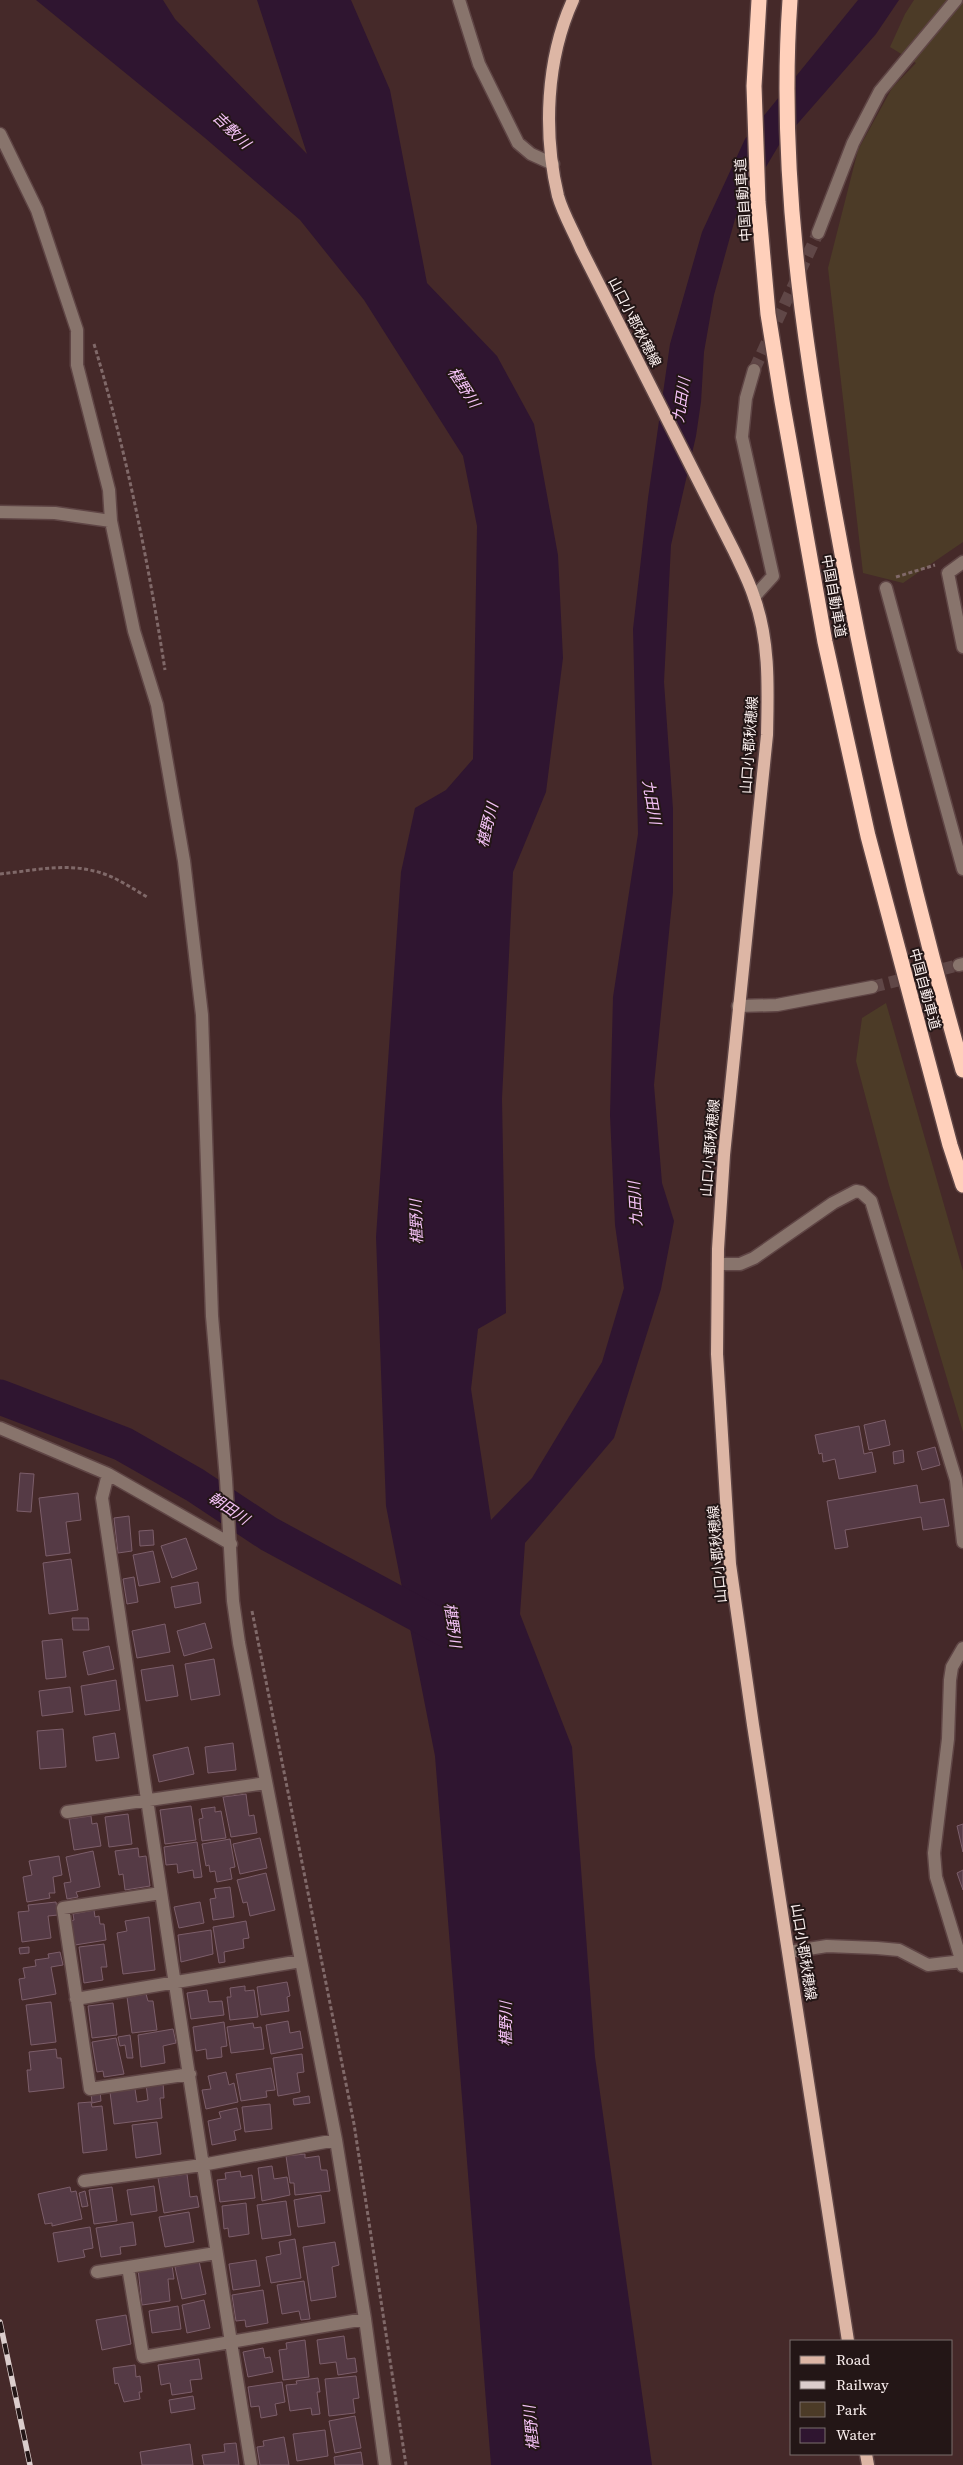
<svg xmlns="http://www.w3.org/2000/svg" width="963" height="2465" viewBox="0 0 963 2465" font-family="'Source Serif 4','Noto Sans JP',serif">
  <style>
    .green { fill: #4c3b27 }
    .water { fill: #2f1530 }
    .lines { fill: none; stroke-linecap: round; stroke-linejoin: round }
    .river { stroke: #2f1530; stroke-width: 35 }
    .building { fill: #553a45; stroke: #7c5e6a }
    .minor-tunnel { stroke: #604747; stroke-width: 12; stroke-dasharray: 12 6; stroke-linecap: butt }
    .minor-casing { stroke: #5f4545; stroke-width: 15 }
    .major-casing { stroke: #5f4545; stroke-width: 15 }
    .highway-casing { stroke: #5f4545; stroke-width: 18 }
    .path { stroke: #806969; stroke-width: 3; stroke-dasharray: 4 2.5; stroke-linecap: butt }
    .minor { stroke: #88746c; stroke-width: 12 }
    .major { stroke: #ddb6a5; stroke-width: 12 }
    .highway { stroke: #ffd0bb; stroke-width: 15 }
    .rail-casing { stroke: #dbcdcc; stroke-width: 5.5 }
    .rail { stroke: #231616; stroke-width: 4; stroke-dasharray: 11; stroke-linecap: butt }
    .labels { text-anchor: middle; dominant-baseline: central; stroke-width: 4; stroke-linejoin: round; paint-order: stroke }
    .street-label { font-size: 14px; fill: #fcf1f0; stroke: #231616 }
    .water-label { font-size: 15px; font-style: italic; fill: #f6c3f8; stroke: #231616 }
  </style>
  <rect width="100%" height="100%" fill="#452929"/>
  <path class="green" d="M914,0h49v542l-60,41 -40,-10 -35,-305 30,-118 34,-62 24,-25 -26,-16 15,-33z
    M886,1003l77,268v161l-74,-247 -33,-124 6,-43z"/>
  <path class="water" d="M36,0h127l12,19 132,135 -50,-154h94l39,90 37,193 70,73 37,68 24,131 5,103 -17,134 -33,80 -11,227 4,214 -28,16 -7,60 20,131 41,-42 70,-116 22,-74 -9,-63 -5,-110 3,-118 25,-163 -5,-205 15,-131 22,-154 32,-112 43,-93 113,-139h41l-23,34 -97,111 -44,74 -21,76 -10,57 -3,50 -5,34 -25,109 -7,137 9,127v83l-19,193 8,98 12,38 -13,68 -47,149 -89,105 -5,71 52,133 23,310 57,408h-161l-56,-709 -49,-250 -10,-269 25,-365 14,-64 31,-18 27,-31 4,-233 -14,-70 -99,-156 -64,-80 -95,-82z"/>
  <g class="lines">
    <path class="river" d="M0,1397l123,47 72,41 74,49 178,96"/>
  </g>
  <path class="building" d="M885,1420l5,25 -21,5 -5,-25z
    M859,1426l5,28 8,-2 4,20 -37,7 -4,-20 -12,3 -1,-9 -3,1 -4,-19z
    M935,1447l5,18 -18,5 -5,-18z
    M903,1450l1,12 -10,2 -1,-12z
    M20,1473l14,1 -3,38 -14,-1z
    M917,1485l3,18 24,-4 5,27 -26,4 -2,-13 -76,13 3,17 -13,2 -8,-48z
    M78,1493l3,27 -15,2 4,31 -24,3 -7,-58z
    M129,1516l3,35 -14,2 -4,-35z
    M153,1530l1,15 -14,1 -1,-15z
    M186,1538l11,31 -25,9 -11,-32z
    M153,1551l7,31 -21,4 -6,-31z
    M71,1559l7,51 -29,4 -6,-51z
    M134,1577l4,25 -11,2 -4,-25z
    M198,1582l3,21 -26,5 -4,-21z
    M72,1618h16l1,12h-16z
    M205,1623l7,25 -28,8 -7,-25z
    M165,1624l5,28 -33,6 -5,-27z
    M62,1639l4,38 -20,2 -4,-38z
    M109,1646l5,23 -26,6 -5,-23z
    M214,1659l6,36 -29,5 -6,-36z
    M173,1665l5,31 -32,5 -5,-31z
    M116,1680l4,30 -35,5 -4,-29z
    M70,1687l3,25 -31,4 -3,-25z
    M63,1729l3,38 -26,2 -3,-38z
    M115,1733l4,25 -23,3 -3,-24z
    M233,1743l3,27 -28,3 -3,-26z
    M188,1747l6,27 -35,8 -6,-27z
    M246,1794l3,22 5,-1 3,18 -26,4 -8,-40z
    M191,1806l5,34 -31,4 -5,-34z
    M215,1807v5l6,-1 5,27 -24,3 -3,-22 4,-1 -2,-9z
    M128,1814l4,30 -23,3 -4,-30z
    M91,1816l1,8 5,-1 4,23 -27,4 -5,-31z
    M963,1824v28l-6,-26z
    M260,1838l7,30 -27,6 -7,-30z
    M230,1839l5,28 -5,1 2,11 -15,3 -2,-11 -5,1 -1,-7 -3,1 -4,-22z
    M197,1842l5,35 -8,1 -1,-8 -15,3 -1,-9 -11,1 -2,-18z
    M138,1848l1,9 7,-1 4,30 -25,4 -2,-16 -4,1 -4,-24z
    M93,1851l7,36 -24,5 2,5 -11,2 -3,-16 7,-1 -5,-25z
    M59,1856l3,19 -9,2 2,16h-6l1,5 -23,4 -4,-25 9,-2 -3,-14z
    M963,1870v20l-6,-17z
    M266,1873l9,37 -25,6 -3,-14 -4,1 -6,-23z
    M230,1887l4,30 -21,3 -3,-21 6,-1 -2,-9z
    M56,1902l2,13 -10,1 3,22 -29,4 -4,-30 11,-1 -1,-6z
    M200,1902l4,21 -25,5 -5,-21z
    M94,1910l1,7 4,-1 1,8h4l2,16 -31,5 -4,-24 3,-1 -1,-6z
    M149,1917l6,53 -32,4 -6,-41 10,-2 -2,-10z
    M246,1921l3,17 -6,1 1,9 -20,4 1,10 -6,1 -6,-36z
    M211,1930l2,24 -32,8 -3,-27z
    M104,1944l3,23h-6l2,13 -19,3 -5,-36z
    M29,1947v6l-9,1 -1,-6z
    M60,1952l3,13 -12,2 5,27 -34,6 -3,-21 6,-1 -2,-10 13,-2 -1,-6 14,-2 -1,-4z
    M287,1982l3,14 -3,1 2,14 -28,4 -4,-28z
    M245,1986v5l9,-1 4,27 -28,3 -3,-23h4l-1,-9z
    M207,1990l2,12 13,-1 2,14 -33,4 -4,-26z
    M146,1994l2,7h5l4,29 -25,3 -5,-36z
    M51,2002l5,40 -25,3 -5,-40z
    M113,2003l4,32 -25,3 -4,-32z
    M288,2021l2,12 10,-2 3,17 -32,6 -5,-29z
    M224,2022l3,24 -6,1 1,10 -15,2 -1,-10 -10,2 -3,-24z
    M253,2023l1,5 7,-1 3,22 -33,4 -4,-26z
    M173,2029l3,14 -13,3 2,17 -24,4 -3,-32z
    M130,2035l3,23h-6l-2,-13 -5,1 -2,-9z
    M116,2038l8,36 -20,3 -1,-6 -6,1 -5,-30z
    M56,2049l1,9h4l3,30 -35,4 -2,-22h4l-2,-18z
    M302,2054l2,18 -7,1 3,19 -22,4 -5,-38z
    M271,2068l4,22 -9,1 1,6 -26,4 -5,-27z
    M226,2072l3,13 5,-2 4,19 -32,7 -4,-19 9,-1 -3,-13z
    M163,2082l1,16h-4l2,20 -48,6 -4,-32 25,-3 2,13 11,-2 -2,-16z
    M100,2091l1,10 -9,2 -1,-11z
    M309,2096l1,7 -16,2 -1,-6z
    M91,2102l1,5 10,-1 5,44 -24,3 -5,-50z
    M270,2104l2,25 -27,3 -3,-25z
    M237,2108l4,21 -7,2 2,9 -24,5 -4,-24 13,-3 -2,-6z
    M157,2122l4,32 -25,4 -4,-33z
    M305,2154v4l14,-2 2,14h6l3,21 -35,4 -1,-12h-4l-4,-27z
    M272,2166l2,13 13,-2 3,18 -28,6 -4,-33z
    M240,2171l1,6 11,-2 3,23 -35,4 -3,-22 9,-1 -1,-6z
    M187,2174l3,23 7,-1 2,11 -35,6 -6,-35z
    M154,2186l3,25 -26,4 -4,-25z
    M70,2187l1,5 5,-1 6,28 -30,7v-3l-7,1 -7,-30z
    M112,2187l5,34 -23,3 -5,-34z
    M85,2191l3,15 -6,1 -3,-14z
    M321,2195l4,28 -27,4 -4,-27z
    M286,2201l5,34 -29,4 -5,-34z
    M246,2203l3,31 -20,3 -1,-9 -4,1 -2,-23z
    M189,2212l5,30 -29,5 -6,-30z
    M133,2222l3,23 -16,2 1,7 -20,3 -5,-29z
    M90,2227l3,21 -10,2 2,7 -27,5 -5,-29z
    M295,2239l6,39 -30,5 -5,-26 15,-3 -2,-12z
    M335,2242l4,23 -7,2 4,30 -25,4 -8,-54z
    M256,2260l4,26 -27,4 -4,-26z
    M199,2261l7,33 -24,5 -7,-32z
    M172,2265l2,14h-6l2,22 -28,4 -4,-36z
    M304,2281l6,38 -9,1 -2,-9 -17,3 -5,-29z
    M263,2290l5,33 -22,4 -1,-7 -9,1 -4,-26z
    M204,2300l6,28 -23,5 -5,-28z
    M178,2306l3,23 -29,4 -3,-22z
    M126,2315l5,29 -29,6 -6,-30z
    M344,2336l3,23 8,-1 2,14 -19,3 -2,-13 -16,2 -3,-24z
    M305,2340l4,37 -26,3 -4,-30 8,-1 -1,-6z
    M263,2348l2,10 5,-1 3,15 -25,5 -5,-25z
    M199,2359l3,20 -12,1 2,12 -20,3 -2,-12 -9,2 -3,-20z
    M135,2365l1,12 4,-1 2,16h-3l1,7 -16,3 -6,-19 -3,1 -2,-16z
    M356,2376l3,22 -6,1 2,14 -26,3 -4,-37z
    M318,2378l2,14h-3l3,22 -8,1 -1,-7 -21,3 -4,-26 11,-1 -1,-3z
    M282,2382l3,20 -10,2 2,11 -16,3 -2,-12 -8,1 -3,-20z
    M193,2396l2,13 -24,4 -2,-13z
    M355,2416l6,32 -26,5 -6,-32z
    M325,2430l3,26 -31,5 -4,-27z
    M284,2437l5,28h-29l-3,-18 7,-1 -1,-5z
    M236,2443l3,22h-35l-2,-10 23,-3 -1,-8z
    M190,2444l3,21h-51l-2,-13z
    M361,2452l2,13h-28l-1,-8z"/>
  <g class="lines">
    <path class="minor-tunnel" d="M754,370l64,-137
      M872,987l87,-22"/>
    <g class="minor-casing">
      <path id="minor" d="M459,0l20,64 39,79 13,11 22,10
        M0,134l37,76 40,120v35l32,125 2,31 23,110 23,74 27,156 18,154 10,301 14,163 7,122 6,42 97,497 29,179 20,146
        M818,233l35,-90 27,-52 76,-91
        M754,370l-8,28 -4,39 31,139 -19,21
        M0,512l55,1 56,8
        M963,562l-15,11 15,74
        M886,588l77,281
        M959,965l4,-1
        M738,1006l39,-1 95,-18
        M718,1264h22l14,-6 79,-55 23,-12 5,1 10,9 85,279 7,62
        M0,1428l108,46 123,70
        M108,1474l-6,24c48,323 96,645 149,967
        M963,1648l-11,19 -2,13 -2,59 -14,114 2,24 27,89
        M67,1812l199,-29
        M161,1893l-98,15 27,181 100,-15
        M789,1952l38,-6 50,2 22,2 29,15 35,-4
        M76,1999l225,-38
        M84,2181l118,-16 134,-25
        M128,2267l15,90 222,-38
        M97,2272l119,-19"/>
    </g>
    <g class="major-casing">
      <path id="major" d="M573,0c-27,59 -30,133 -15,196 5,18 16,36 23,53l153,302c7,15 15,30 20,46 16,44 14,92 13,138l-43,420 -6,94 -1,105 13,210 23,161 95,616
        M866,2454l2,11"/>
    </g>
    <g class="highway-casing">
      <path id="highway" d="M759,0l-5,86 4,116 10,112 14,87 43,241 43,194 82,309 13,40
        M790,0c-12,170 13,339 43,505 34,190 77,379 130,565"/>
    </g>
    <path class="path" d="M94,344c32,106 54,216 71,326
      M896,577l39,-12
      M0,874c30,-3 64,-11 94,-3 19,4 36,16 53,26
      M252,1611l102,513 52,341"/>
    <use href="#minor" class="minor"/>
    <use href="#major" class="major"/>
    <use href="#highway" class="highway"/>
    <g class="rail-casing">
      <path id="rail" d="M0,2322l30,143"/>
    </g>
    <use href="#rail" class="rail"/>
  </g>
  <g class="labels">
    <g class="street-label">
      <text transform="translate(743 200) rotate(-94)">中国自動車道</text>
      <text transform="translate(635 322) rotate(63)">山口小郡秋穂線</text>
      <text transform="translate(834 596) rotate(80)">中国自動車道</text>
      <text transform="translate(749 745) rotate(-86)">山口小郡秋穂線</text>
      <text transform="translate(925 989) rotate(75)">中国自動車道</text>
      <text transform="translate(710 1148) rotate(-85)">山口小郡秋穂線</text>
      <text transform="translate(717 1554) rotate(-95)">山口小郡秋穂線</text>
      <text transform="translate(804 1952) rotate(81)">山口小郡秋穂線</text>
    </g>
    <g class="water-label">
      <text transform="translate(232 130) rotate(44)">吉敷川</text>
      <text transform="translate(464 387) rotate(57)">椹野川</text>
      <text transform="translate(681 400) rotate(-82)">九田川</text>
      <text transform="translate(652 802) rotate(80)">九田川</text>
      <text transform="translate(487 825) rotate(-76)">椹野川</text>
      <text transform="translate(635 1204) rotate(-93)">九田川</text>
      <text transform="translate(416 1222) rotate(-92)">椹野川</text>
      <text transform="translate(229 1508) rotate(34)">朝田川</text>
      <text transform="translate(453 1625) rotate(82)">椹野川</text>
      <text transform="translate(505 2024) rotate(-90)">椹野川</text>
      <text transform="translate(531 2428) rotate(-95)">椹野川</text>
    </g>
  </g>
  <rect x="790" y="2340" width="162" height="115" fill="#231616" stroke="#7a6e6d"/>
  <rect x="800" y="2356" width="25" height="8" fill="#ddb6a5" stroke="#7a6e6d"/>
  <text x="836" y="2365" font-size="15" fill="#fcf1f0">Road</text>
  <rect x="800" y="2381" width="25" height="8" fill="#dbcdcc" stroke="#7a6e6d"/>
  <text x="836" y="2390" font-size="15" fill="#fcf1f0">Railway</text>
  <rect x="800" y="2402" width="25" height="15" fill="#4c3b27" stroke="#7a6e6d"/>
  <text x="836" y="2415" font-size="15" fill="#fcf1f0">Park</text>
  <rect x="800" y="2428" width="25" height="15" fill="#2f1530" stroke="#7a6e6d"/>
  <text x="836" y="2440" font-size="15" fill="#fcf1f0">Water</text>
</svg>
